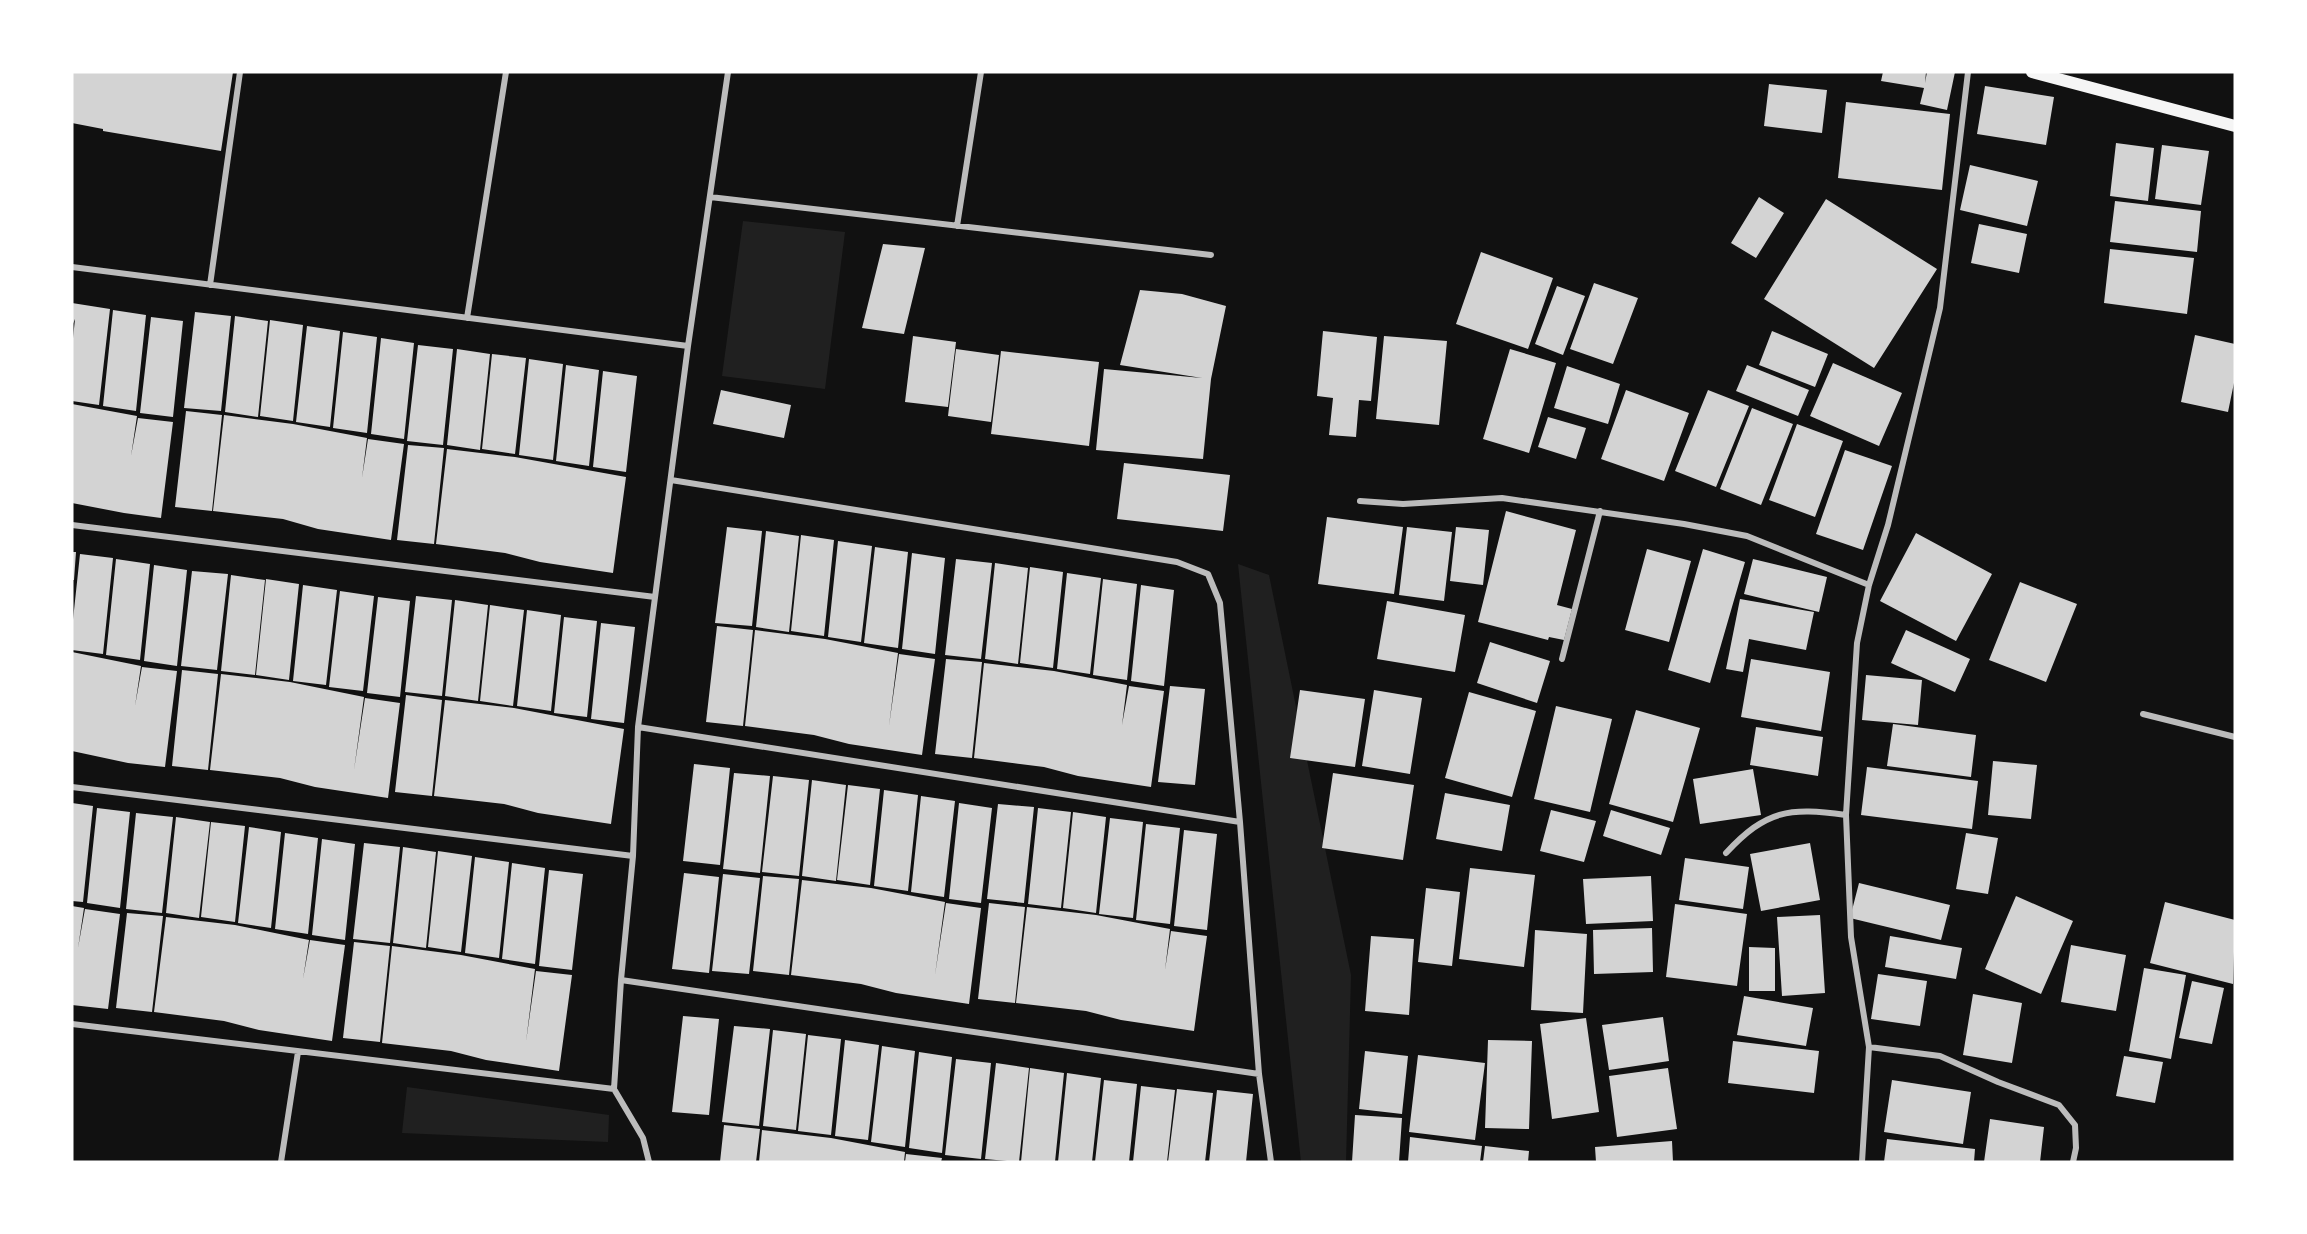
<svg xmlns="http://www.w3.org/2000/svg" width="2307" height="1234" viewBox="0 0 2307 1234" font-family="Georgia,serif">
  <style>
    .green { fill: #202020 }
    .building { fill: #d3d3d3 }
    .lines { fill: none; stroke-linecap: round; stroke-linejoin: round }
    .minor { stroke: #bcbcbc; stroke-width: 6 }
    .secondary { stroke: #f5f5f5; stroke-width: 12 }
  </style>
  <rect width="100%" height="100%" fill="#111"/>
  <path class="green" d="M743,221l102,11 -20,157 -103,-13z
    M1238,564l31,11 82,400 -5,187h-45z
    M407,1087l202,28 -1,27 -206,-9z"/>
  <path class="building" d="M72,72h161l-12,79 -118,-20v-2l-31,-6z
    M1883,72h43l-1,11 2,-11h28l-8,38 -27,-6 4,-16 -43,-7z
    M1769,84l58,6 -5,43 -58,-7z
    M1985,86l69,11 -8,48 -69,-11z
    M1846,102l104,12 -8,76 -104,-12z
    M2116,143l38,5 -6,53 -38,-5z
    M2162,145l47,6 -8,54 -46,-6z
    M1970,165l68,16 -11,45 -67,-16z
    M1759,197l25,16 -28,45 -25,-15z
    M1826,199l111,70 -63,99 -110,-69z
    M2115,201l86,10 -4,41 -87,-10z
    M1979,224l48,10 -8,39 -48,-10z
    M883,244l42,4 -21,86 -42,-6z
    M2110,249l84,9 -7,56 -83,-11z
    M1481,252l72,26 -25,71 -72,-25z
    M1594,283l44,15 -25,66 -43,-15z
    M1557,286l28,10 -22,59 -28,-11z
    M1140,290l42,4 44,12 -15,73 -8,80 -107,-9 8,-81 98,9 -82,-13z
    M72,303l38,6 -11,96 -27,-4v-53l3,-29 -3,7z
    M113,310l33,5 -10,96 -33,-5z
    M195,312l36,4 -10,95 -37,-3z
    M235,316l33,5 -10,96 -33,-5z
    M151,317l32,4 -10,96 -33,-4z
    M270,320l33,5 -10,96 -33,-5z
    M307,326l33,5 -10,96 -34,-5z
    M1323,331l54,6 -6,64 -12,-1 -3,37 -27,-2 4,-37 -16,-2z
    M1772,331l56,23 -13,33 -56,-22z
    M343,332l34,5 -10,96 -34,-5z
    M2195,335l40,9v34l-7,34 -47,-10z
    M913,336l43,6 -8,65 -43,-5z
    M1384,336l63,5 -8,84 -63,-6z
    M381,338l33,5 -10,96 -33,-5z
    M418,345l35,4 -10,96 -36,-4z
    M457,349l33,5 -10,96 -33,-5z
    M956,349l43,6 -8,67 -43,-6z
    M1510,349l46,14 -27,90 -46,-14z
    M1001,351l98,11 -10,84 -98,-12z
    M492,354l34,4 -11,96 -33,-5z
    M529,359l34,5 -10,96 -34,-5z
    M1833,363l69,30 -23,53 -69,-30z
    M566,365l33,5 -10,96 -33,-5z
    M1747,365l62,25 -11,26 -62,-25z
    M1567,366l53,18 -12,40 -54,-16z
    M603,371l34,5 -11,96 -33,-5z
    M721,390l70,15 -7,33 -71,-14z
    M1626,390l63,23 -25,68 -63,-22z
    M1708,390l41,16 -33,81 -41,-16z
    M72,404l65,12 -6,40 7,-38 35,4 -12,96 -37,-5 -52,-10z
    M1752,408l41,16 -32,81 -41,-16z
    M186,411l36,4 -10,96 -37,-4z
    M224,415l69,9 74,14 -5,40 6,-39 36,5 -13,96 -73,-11 -35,-10 -70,-8z
    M1548,417l38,11 -10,31 -38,-12z
    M1797,424l46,17 -28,76 -46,-17z
    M408,445l36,3 -10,96 -37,-4z
    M447,449l68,8 111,20 -13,96 -73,-11 -35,-9 -69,-9z
    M1845,450l47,16 -29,84 -47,-16z
    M1124,463l106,12 -7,56 -106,-12z
    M1506,511l70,19 -19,75 15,4 -8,31 -15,-3 -1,3 -70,-18z
    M1327,517l76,10 -9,67 -76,-10z
    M727,527l35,4 -10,95 -37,-3z
    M1407,527l45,5 -8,69 -45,-6z
    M1456,527l33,3 -6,55 -33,-4z
    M766,531l33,5 -10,96 -33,-5z
    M1916,533l76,41 -36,67 -76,-40z
    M801,535l33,5 -10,96 -33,-5z
    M838,541l34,5 -11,96 -33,-5z
    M875,547l33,5 -10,96 -34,-5z
    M1647,549l44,12 -22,81 -44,-12z
    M1703,549l42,13 -35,121 -42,-13z
    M72,552h4l-2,28h-2z
    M912,553l33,5 -10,96 -33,-5z
    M80,554l33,4 -10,96 -31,-4v-21z
    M116,559l34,5 -10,96 -34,-5z
    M956,559l36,4 -11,96 -36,-4z
    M1753,559l74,18 -8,35 -75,-18z
    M995,563l33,5 -10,96 -33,-5z
    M154,565l33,5 -10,96 -33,-5z
    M1030,567l33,5 -10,96 -33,-5z
    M192,571l36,3 -11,96 -36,-4z
    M1067,573l34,5 -11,96 -33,-5z
    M231,575l34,5 -10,95 -34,-4z
    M266,579l33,5 -10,96 -33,-5z
    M1103,579l34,5 -10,96 -34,-5z
    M2020,582l57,22 -31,78 -57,-22z
    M303,585l34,5 -11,95 -33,-4z
    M1141,585l33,5 -10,96 -33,-5z
    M340,591l34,5 -11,95 -34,-4z
    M416,596l36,4 -10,96 -37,-4z
    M378,597l32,4 -10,96 -33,-4z
    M1740,599l74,13 -8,38 -57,-11 -6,33 -17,-3z
    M455,600l33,5 -10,96 -33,-5z
    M1387,601l78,14 -10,57 -78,-13z
    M490,605l34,5 -11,96 -33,-5z
    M527,610l34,5 -10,96 -34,-5z
    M564,617l33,4 -10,96 -33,-4z
    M601,623l34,4 -11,96 -33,-4z
    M717,626l36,4 -10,96 -37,-4z
    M755,630l70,9 73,14 -9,73 10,-72 36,5 -13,96 -73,-11 -35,-9 -69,-9z
    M1906,630l64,29 -15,33 -64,-29z
    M1490,642l60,19 -13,42 -60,-20z
    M72,652l69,14 -6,40 7,-39 35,4 -12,96 -37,-4 -56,-12z
    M946,659l36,3 -10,96 -37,-4z
    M1751,659l79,13 -9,59 -80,-14z
    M984,663l70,8 73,14 -5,40 7,-39 35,5 -13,96 -73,-11 -34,-9 -70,-9z
    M182,670l36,4 -10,96 -36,-4z
    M221,674l69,8 74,15 -10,73 11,-72 35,5 -12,95 -73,-11 -35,-9 -70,-8z
    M1866,675l56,5 -4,45 -56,-5z
    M1170,686l35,3 -10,96 -37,-3z
    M1300,690l65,9 -10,68 -65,-9z
    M1374,690l48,8 -12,76 -48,-8z
    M1469,692l67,19 -24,86 -67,-19z
    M406,695l36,5 -10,96 -37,-4z
    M445,700l69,8 110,21 -13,95 -73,-11 -34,-9 -70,-8z
    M1556,706l56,13 -22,93 -56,-13z
    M1636,710l64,18 -27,94 -64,-18z
    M1893,724l83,11 -5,42 -84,-11z
    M1756,727l67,10 -5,39 -68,-11z
    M1993,761l44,4 -6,54 -43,-4z
    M694,764l36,4 -10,97 -37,-4z
    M1867,767l111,14 -6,48 -111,-14z
    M1753,769l8,46 -61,9 -7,-45z
    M734,773l36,3 -10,97 -37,-4z
    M1333,773l81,12 -11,75 -81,-12z
    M773,776l36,4 -10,96 -37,-4z
    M812,780l34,5 -10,96 -34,-5z
    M848,785l32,4 -10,96 -33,-5z
    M884,790l34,5 -10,96 -34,-5z
    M1445,793l65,12 -8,46 -66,-12z
    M921,796l34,5 -11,96 -33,-5z
    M72,803l21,3 -10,96 -11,-1z
    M959,803l33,5 -11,95 -32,-4z
    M998,804l36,3 -10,96 -37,-4z
    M97,808l33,4 -10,96 -33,-5z
    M1038,808l33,4 -10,96 -33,-4z
    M1551,810l45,11 -12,41 -44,-11z
    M1611,810l59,18 -9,27 -58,-19z
    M1073,812l33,5 -10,96 -33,-5z
    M136,813l37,4 -11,96 -36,-4z
    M176,817l34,5 -11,96 -33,-5z
    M1110,818l33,4 -10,96 -34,-4z
    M211,822l34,4 -10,96 -34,-5z
    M1146,824l34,4 -10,96 -34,-4z
    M249,827l32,5 -10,96 -33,-5z
    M1184,830l33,4 -10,96 -33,-4z
    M285,833l33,5 -10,96 -33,-5z
    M1966,833l32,5 -10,56 -32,-5z
    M322,839l33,5 -10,96 -33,-5z
    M364,843l36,4 -10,96 -37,-4z
    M1810,843l10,57 -59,11 -11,-57z
    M403,847l33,5 -10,96 -33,-5z
    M438,851l34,5 -11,96 -33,-5z
    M475,857l34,5 -10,96 -34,-5z
    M1685,858l64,9 -6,42 -64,-9z
    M512,863l33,5 -10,96 -33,-5z
    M1470,868l65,7 -11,92 -65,-8z
    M549,870l34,4 -11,96 -33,-4z
    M684,873l35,4 -10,96 -37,-4z
    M723,874l37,4 -11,96 -37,-3z
    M763,876l36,3 -10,96 -36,-4z
    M1651,876l2,45 -67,3 -3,-45z
    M802,880l69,8 74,14 -10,73 11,-72 35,5 -12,96 -73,-11 -35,-9 -70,-9z
    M1859,883l91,22 -9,35 -91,-22z
    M1426,888l34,4 -8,74 -34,-4z
    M2016,896l57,25 -32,73 -56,-25z
    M2165,902l70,18 -2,64 -83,-21z
    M989,903l36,4 -10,96 -37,-4z
    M1675,904l72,10 -10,72 -71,-9z
    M72,906l12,2 -6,40 7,-39 35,5 -12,95 -36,-4z
    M1027,907l69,8 74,14 -5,41 6,-39 36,5 -13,95 -73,-11 -35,-9 -70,-8z
    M127,913l36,3 -11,96 -36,-4z
    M1820,915l5,78 -43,3 -5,-79z
    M166,917l69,8 74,15 -6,39 7,-39 35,5 -13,96 -73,-11 -35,-9 -70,-9z
    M1652,928l1,44 -59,2 -1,-44z
    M1535,930l52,4 -4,79 -52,-3z
    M1371,936l43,3 -5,76 -44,-4z
    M1890,936l72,12 -6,31 -71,-12z
    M354,942l36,4 -10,96 -37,-4z
    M2071,945l55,10 -10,56 -55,-9z
    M392,946l69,9 74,14 -9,73 10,-71 36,4 -13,96 -73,-11 -35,-9 -69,-8z
    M1749,947l26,1v43h-26z
    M2144,968l42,7 -15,84 -42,-8z
    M1878,974l49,7 -7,45 -49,-7z
    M2192,981l32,7 -12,56 -33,-6z
    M1973,994l49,9 -10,60 -49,-8z
    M1744,996l69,12 -7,38 -69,-11z
    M683,1016l36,3 -10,96 -37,-3z
    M1663,1017l6,44 -60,9 -7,-45z
    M1586,1018l13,94 -47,7 -12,-95z
    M734,1026l36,3 -11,97 -37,-4z
    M773,1030l33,4 -10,96 -33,-4z
    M808,1035l33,4 -10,96 -33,-4z
    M845,1040l34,5 -11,95 -33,-4z
    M1488,1040l44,1 -3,88 -44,-1z
    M1733,1041l86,10 -5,42 -86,-10z
    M882,1046l33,5 -10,96 -34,-5z
    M1365,1051l43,5 -6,58 -43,-5z
    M919,1052l33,5 -10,96 -33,-5z
    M1418,1055l67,8 -10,77 -66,-8z
    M2124,1056l39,6 -8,41 -39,-7z
    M956,1059l35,4 -10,96 -36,-4z
    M996,1063l33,5 -10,94 -34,-3z
    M1030,1068l34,5 -9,89h-34z
    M1668,1068l9,61 -60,8 -8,-61z
    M1067,1073l34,5 -9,84h-34z
    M1104,1080l33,4 -8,78h-34z
    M1892,1080l79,12 -8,52 -79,-12z
    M1141,1086l34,4 -8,72h-34z
    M1177,1089l36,4 -8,69h-37z
    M1217,1090l36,4 -7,68h-37z
    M1355,1115l47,3 -3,44h-47z
    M1990,1119l54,8 -4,35h-56z
    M724,1125l36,4 -4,33h-36z
    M762,1130l69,8 74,14 -1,10h-145z
    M1410,1137l72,9 -2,16h-72z
    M1887,1139l88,10 -1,13h-90z
    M1672,1141l1,21h-77l-1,-15z
    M1485,1146l44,5 -1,11h-45z
    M906,1154l36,4 -1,4h-36z"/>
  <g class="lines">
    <path class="minor" d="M710,197l501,58
      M957,226l24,-154
      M72,267l616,79
      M210,285l30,-213
      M467,318l39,-246
      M671,480l506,82 31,12 12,29 20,219 19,252 12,88
      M1360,501l43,3 99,-6 182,26 63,12 122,49
      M72,525l583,72
      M1562,659l38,-148
      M2143,714l92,23
      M638,727l602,95
      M72,787l561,69
      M1726,853c40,-43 63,-46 120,-38
      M621,980l638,94
      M72,1024l542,65
      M1869,1047l71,9 58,26 61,23 16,20 1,23 -3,14
      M281,1162l17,-110
      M649,1162l-6,-24 -29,-49 7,-109 12,-124 5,-129 50,-381 40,-274
      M1862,1162l7,-115 -18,-110 -5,-122 11,-172 12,-58 19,-60 52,-217 28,-236"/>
    <path class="secondary" d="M2032,72l203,54"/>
  </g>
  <rect width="2307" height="1234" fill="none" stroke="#ffffff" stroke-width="147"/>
</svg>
